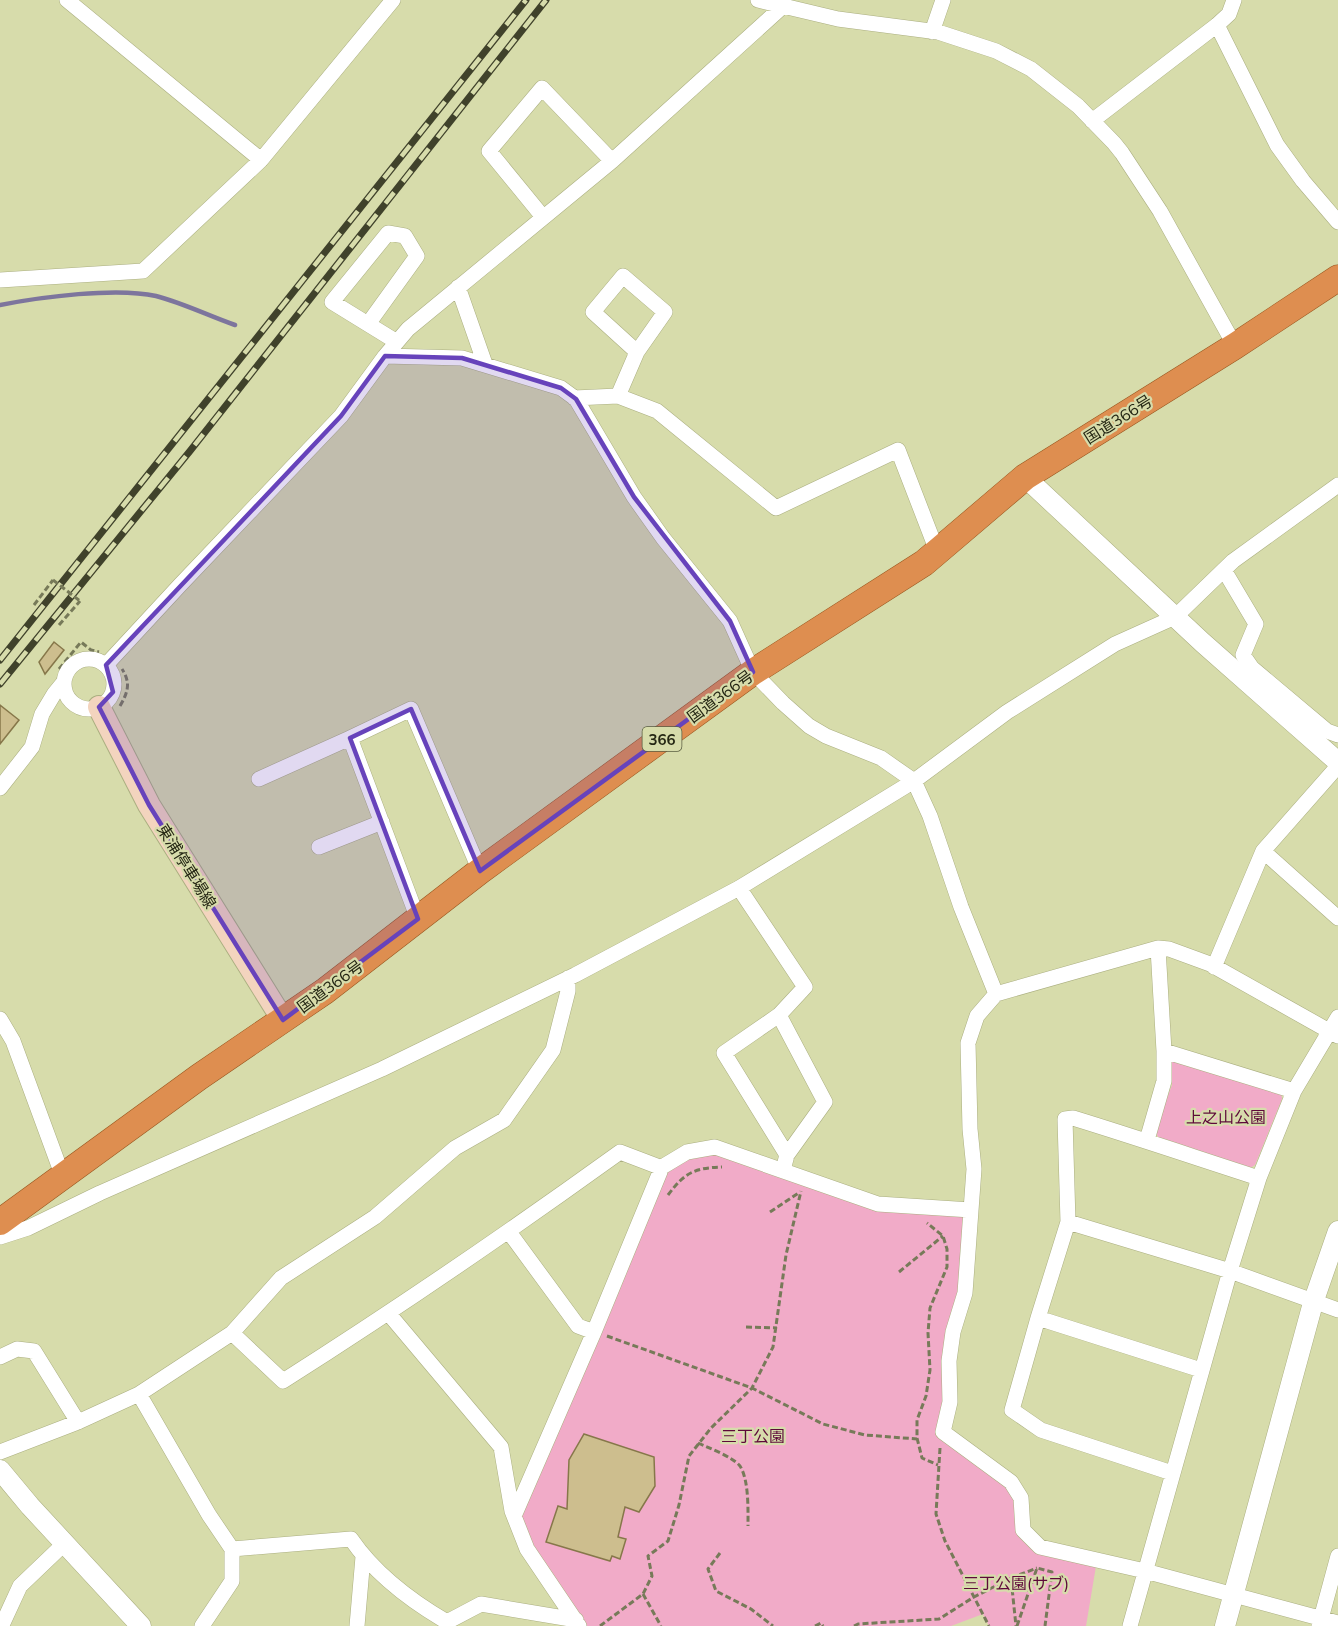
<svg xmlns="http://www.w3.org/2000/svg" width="1338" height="1626" viewBox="0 0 1338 1626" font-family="Mulish,'Noto Sans JP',sans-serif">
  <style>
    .green { fill: #f1abc8 }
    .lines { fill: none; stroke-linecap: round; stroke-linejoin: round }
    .stream { stroke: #7d759d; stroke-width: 4.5 }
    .building { fill: #cdbe8e; stroke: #86774a; stroke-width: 1.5 }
    .minor-casing { stroke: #abaf80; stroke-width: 16 }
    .tertiary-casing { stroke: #abaf80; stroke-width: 21 }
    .secondary-casing { stroke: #abaf80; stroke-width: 24 }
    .trunk-casing { stroke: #98571f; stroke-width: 27 }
    .path { stroke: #777a59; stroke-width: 3; stroke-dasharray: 6 3; stroke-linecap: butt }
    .minor { stroke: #fff; stroke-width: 15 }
    .tertiary { stroke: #fff; stroke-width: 20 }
    .secondary { stroke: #f3d4be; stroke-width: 22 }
    .trunk { stroke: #de8e50; stroke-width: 26 }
    .rail-casing { stroke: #40422b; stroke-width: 7 }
    .rail { stroke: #d7dcab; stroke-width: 4.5; stroke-dasharray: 14; stroke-linecap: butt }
    .path-bridge { stroke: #777a59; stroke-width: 3; stroke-dasharray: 6 3; stroke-linecap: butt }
    .marked { fill: #6743bb; fill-opacity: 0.2; stroke: #6743bb; stroke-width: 4.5; stroke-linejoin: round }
    .labels { text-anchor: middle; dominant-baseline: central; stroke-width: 4.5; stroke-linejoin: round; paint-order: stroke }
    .shield { fill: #d7dcab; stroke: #5a5d41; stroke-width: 1.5 }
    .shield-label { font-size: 15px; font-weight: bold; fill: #252714 }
    .street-label { font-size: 16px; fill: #252714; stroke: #d7dcab }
    .park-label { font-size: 16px; fill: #5e093a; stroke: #d7dcab }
  </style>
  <rect width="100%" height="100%" fill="#d7dcab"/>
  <path class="green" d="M1176,1061l105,31 1,7 -27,66 -5,3 -92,-31 -3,-7 17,-45 -2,-23z
    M715,1147l163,57 93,6 -28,221 68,51 12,48 17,17 57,13 -11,66h-97l-6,-12 -32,12h-372l-65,-110 148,-348z"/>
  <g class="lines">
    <path class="stream" d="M0,305c41,-8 116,-18 156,-9 27,7 53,20 79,29"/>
  </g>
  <path class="building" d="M54,642l10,8 -19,24 -6,-12z
    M0,705l19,15 -19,24z
    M584,1434l70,23 1,29 -16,26 -14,-5 -7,30 8,2 -6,20 -8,-3 -2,5 -64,-19 12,-36 9,3 2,-49z"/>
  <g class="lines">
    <g class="minor-casing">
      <path id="minor" d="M67,0l194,160
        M758,0l80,19 100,13 58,19 35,18 47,37 36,37 8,10 38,58 75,135
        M1217,25l60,120 26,36 35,41
        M932,32l11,-32
        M1092,121l125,-96 12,-11 5,-14
        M543,217l-54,-66 53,-63 70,73
        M0,280l143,-9 118,-111 132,-160
        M458,287l27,77
        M368,324l49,-68 -12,-20 -17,-3 -56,69 65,40
        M385,356l77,2 99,30 15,11 58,98 29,41 67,83 23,51 30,31 26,23 17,10 55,22 33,23 16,35 31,91 35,87
        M618,396l39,15 119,97 122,-58 39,101
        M574,398l44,-2 19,-44 28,-40 -42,-36 -30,36 44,40
        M1224,570l32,54 -13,31 9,13 75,63 11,4
        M64 684a25 25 0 1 1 50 0a25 25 0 1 1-50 0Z
        M106,665l74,-80 161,-169 44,-60 23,-27 204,-168 170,-154
        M259,779l91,-41
        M0,788l32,-41 10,-33 12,-20 9,-11
        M319,847l63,-25
        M1263,851l75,67
        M739,888l66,99 -26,28 46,87 -38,53 -4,15
        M418,919l-68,-181 61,-29 69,162
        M1214,967l49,-116 75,-85
        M779,1015l-55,38 63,102
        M0,1019l13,22 50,136
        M1338,1036l-128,-72 -41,-15 -11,-1 -162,46 -19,22 -9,27 2,86 4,40 -9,124 -12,39 -4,29 1,41 -7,30 68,50 10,16 2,32 17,17 105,24 193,52
        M1164,1051l130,40
        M1147,1140l17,-59v-30l-6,-103
        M1068,1222l162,49 108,39
        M509,1232l69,94 16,6
        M0,1237l28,-9 72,-35 282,-124 193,-94 164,-87 175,-107 93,-69 108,-68 60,-27 58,-56 105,-76
        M389,1314l112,133 11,64 15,38 52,77
        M1038,1318l-26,92 29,20 131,43
        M232,1333l51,48c115,-73 226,-149 337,-229l42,16
        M0,1357l17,-8 17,2 44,71
        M1201,1370l-163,-52 30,-96 -3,-103 8,-1c62,19 124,40 186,60
        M139,1394l70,121 23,34
        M0,1452l78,-30 61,-28 93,-61 49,-55 94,-61 80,-69 49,-28 49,-70 15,-59v-13
        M514,1516l80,-184 68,-165 25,-15 28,-5 163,57 93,6
        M447,1622l34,-18 95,16
        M2,1625l18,-39 45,-43
        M202,1626l30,-45v-32l119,-10c24,35 60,62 96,83
        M357,1626l6,-69
        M1130,1626l100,-355 29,-93 35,-87 44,-74
        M1319,1626l19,-70"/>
    </g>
    <g class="tertiary-casing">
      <path id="tertiary" d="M1025,477l178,166 135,119
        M0,1470l30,36 111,120
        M1225,1626l88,-323 25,-72"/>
    </g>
    <g class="secondary-casing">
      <path id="secondary" d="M99,707l50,98 134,215"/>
    </g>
    <g class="trunk-casing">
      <path id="trunk" d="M0,1222l199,-145 126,-86 155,-120 273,-199 171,-109 101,-86 210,-131 103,-68"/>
    </g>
    <path class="path" d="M34,605l19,-25
      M59,625l21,-24
      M59,669l22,-27 10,8 8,2
      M120,706c8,-14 11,-23 2,-37
      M668,1195c17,-23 27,-27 54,-28
      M770,1212l30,-20
      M899,1272l44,-36
      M746,1327l31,1
      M607,1336l145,52 71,36 42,11 52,4v-19l9,-24 4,-26 -2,-37 2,-25 17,-41v-18l-4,-13 -16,-13
      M917,1438l5,20 16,7
      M698,1443c11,5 35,14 42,23 9,14 8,44 8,60
      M940,1448l-4,66 9,27 44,85
      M720,1553l-12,16 8,22 35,18 22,17
      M1011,1578l26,-10
      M643,1594l18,32
      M600,1626l43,-32 9,-18 -4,-20 20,-15 11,-36 10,-49 22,-28 41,-40 21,-41 13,-92 15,-64
      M815,1626l6,-3 2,3
      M854,1626l4,-2 81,-5 35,-22 37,-19 5,48
      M1017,1626l20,-58 15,4 -7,54"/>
    <use href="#minor" class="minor"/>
    <use href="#tertiary" class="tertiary"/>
    <use href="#secondary" class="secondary"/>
    <use href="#trunk" class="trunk"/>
    <g class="rail-casing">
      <path id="rail" d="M0,660l526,-660
        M0,684l190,-233 356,-451"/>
    </g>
    <use href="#rail" class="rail"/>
    <path class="path-bridge" d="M53,580l27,21"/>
  </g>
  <path class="marked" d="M385,356l77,2 99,30 15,11 58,98 96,124 23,51 -273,199 -69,-162 -61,29 68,181 -135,101 -134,-215 -50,-98 14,-15 -7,-27 235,-249z"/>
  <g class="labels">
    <rect class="shield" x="642.5" y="727" width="39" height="24" rx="4.5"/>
    <g class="shield-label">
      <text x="662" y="739">366</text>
    </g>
    <g class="street-label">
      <text transform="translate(1118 419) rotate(-32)">国道366号</text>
      <text transform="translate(720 696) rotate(-36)">国道366号</text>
      <text transform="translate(187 866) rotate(58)">東浦停車場線</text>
      <text transform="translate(330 986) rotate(-36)">国道366号</text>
    </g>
    <g class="park-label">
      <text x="1226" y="1117">上之山公園</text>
      <text x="753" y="1436">三丁公園</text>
      <text x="1016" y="1583">三丁公園(サブ)</text>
    </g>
  </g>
</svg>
